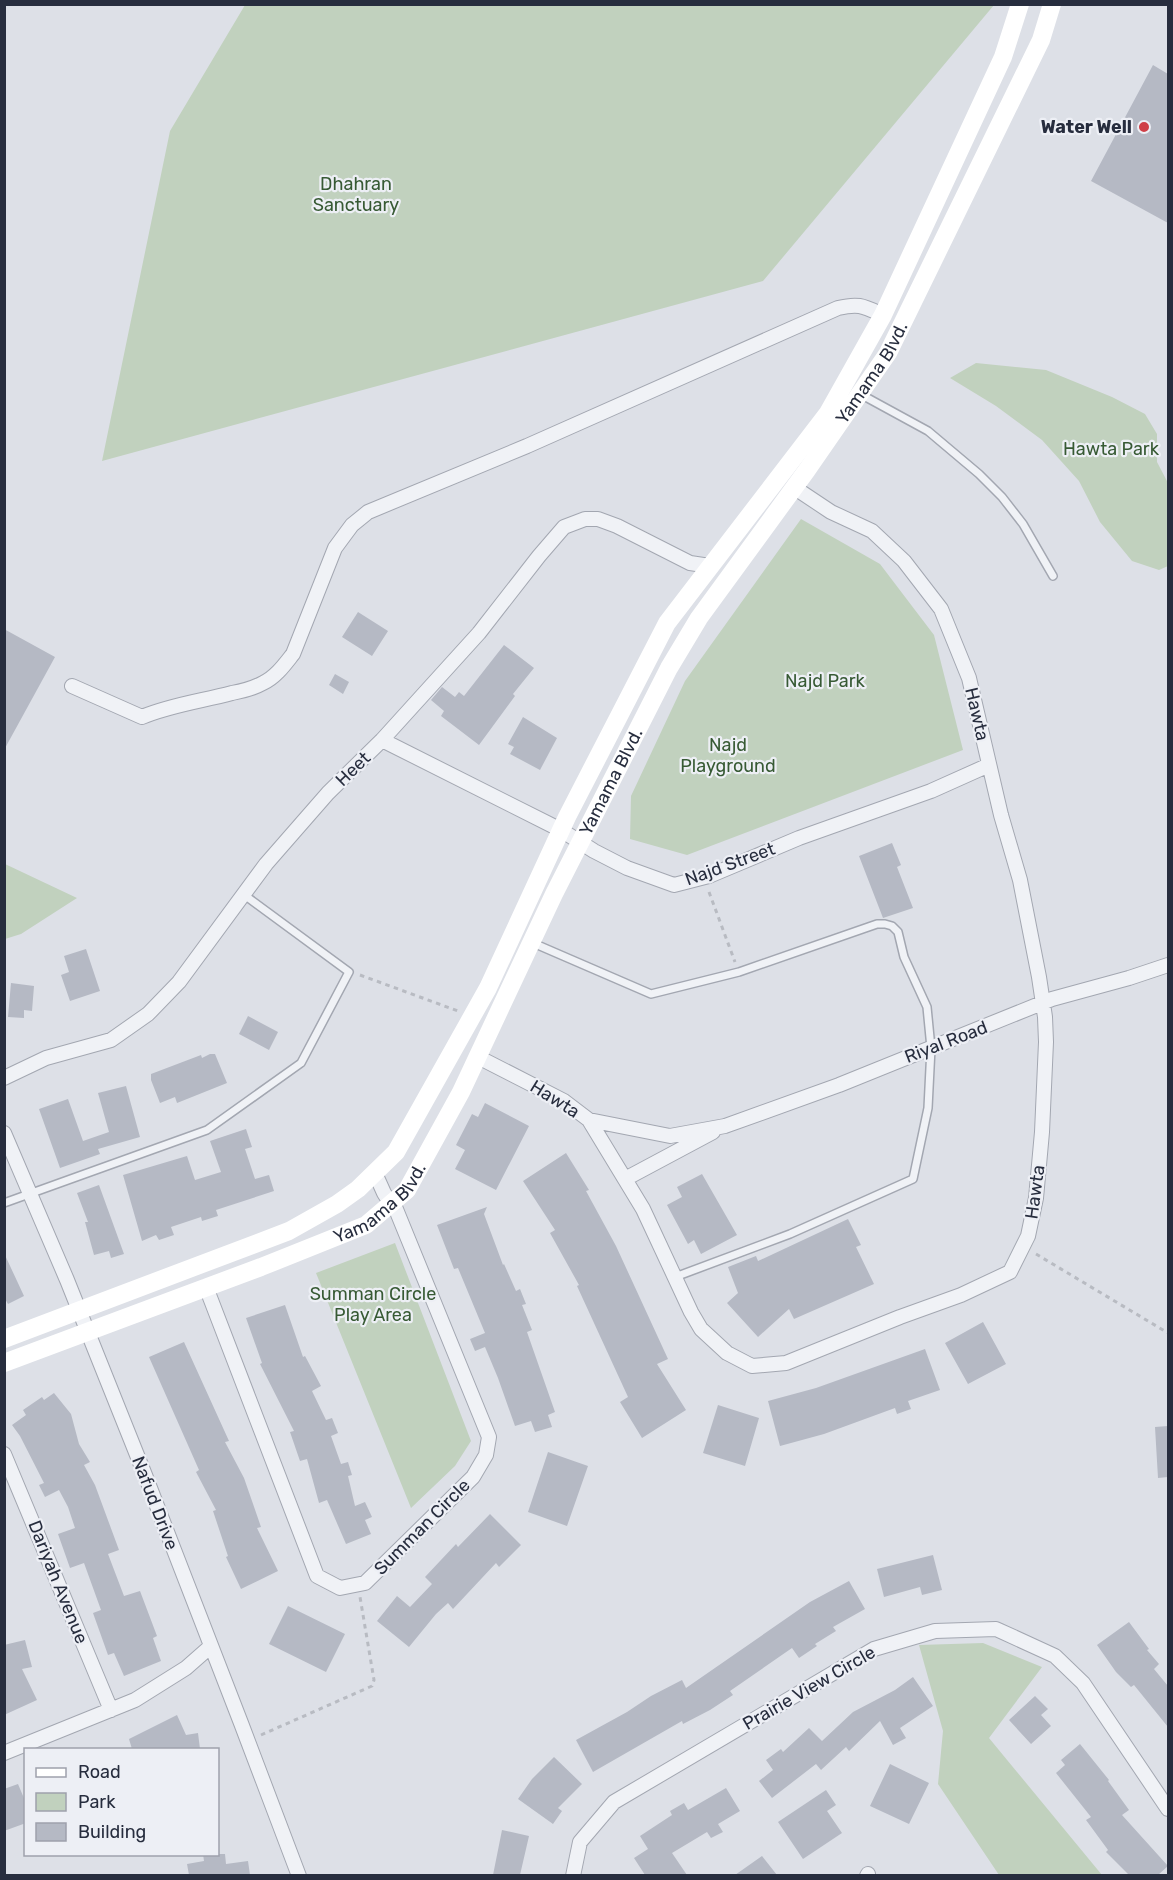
<svg xmlns="http://www.w3.org/2000/svg" width="1173" height="1880" viewBox="0 0 1173 1880" font-family="Rubik,sans-serif">
  <style>
    .green { fill: #c1d1be }
    .building { fill: #b5b9c4 }
    .lines { fill: none; stroke-linecap: round; stroke-linejoin: round }
    .lane-casing { stroke: #a3a7b1; stroke-width: 10 }
    .street-casing { stroke: #a3a7b1; stroke-width: 16 }
    .path { stroke: #b8bbc2; stroke-width: 3; stroke-dasharray: 4.5 4.5; stroke-linecap: butt }
    .lane { stroke: #f0f2f6; stroke-width: 7 }
    .street { stroke: #f0f2f6; stroke-width: 14 }
    .secondary { stroke: #fff; stroke-width: 18 }
    .poi-dot { fill: #cf3f47; stroke: #edeff5; stroke-width: 2 }
    .labels { text-anchor: middle; dominant-baseline: central; stroke-width: 4.5; stroke-linejoin: round; paint-order: stroke }
    .poi-label { font-size: 18px; font-weight: bold; fill: #272d3e; stroke: #edeff5; text-anchor: end }
    .park-label { font-size: 18px; fill: #375a34; stroke: #edeff5 }
    .street-label { font-size: 18px; fill: #272d3e; stroke: #edeff5 }
  </style>
  <rect width="100%" height="100%" fill="#dde0e7"/>
  <path class="green" d="M245,5v-1l749,1 -231,276 -661,180 68,-330z
    M976,363l70,7 66,27 33,17 12,20v28l11,21v83l-9,4 -27,-9 -32,-39 -21,-41 -37,-41 -46,-34 -46,-28z
    M801,519l79,45 54,71 29,115 -276,105 -57,-16 1,-43 54,-115z
    M5,864l72,34 -56,36 -16,5z
    M395,1243l76,198 -16,25 -44,42 -95,-235z
    M983,1643l59,24 -53,71 113,137h-103l-61,-91 5,-53 -24,-86z"/>
  <path class="building" d="M1153,65l15,9v149l-77,-42z
    M358,612l30,19 -16,25 -30,-19z
    M4,629l51,28 -51,93z
    M504,645l30,23 -21,26 2,2 -36,49 -38,-29 3,-5 -13,-11 11,-13 13,10 4,-5 5,4z
    M335,674l14,8 -6,12 -14,-9z
    M523,717l34,21 -17,32 -30,-16 4,-7 -6,-3z
    M892,843l9,22 -4,2 16,41 -30,10 -24,-62z
    M86,949l14,42 -30,10 -9,-26 8,-3 -5,-16z
    M11,983l23,3 -2,25 -8,-1v8l-16,-1z
    M248,1016l30,16 -9,18 -30,-16z
    M210,1054h5l12,29 -50,20 -2,-6 -15,6 -9,-23v-6l50,-19 1,3z
    M126,1086l14,51 -42,12 2,5 -40,14 -21,-59 29,-10 15,42 26,-9 -11,-39z
    M485,1103l44,23 -33,64 -41,-21 10,-19 -9,-5 16,-31 6,3z
    M246,1129l6,18 -7,2 10,30 14,-4 5,16 -58,19 2,6 -16,5 -1,-4 -30,10 3,8 -15,5 -3,-5 -14,6 -19,-66 64,-19 8,24 26,-8 -11,-31z
    M566,1153l23,37 -3,1 30,55 52,113 -11,5 29,46 -44,28 -22,-36 8,-5 -51,-111 2,-1 -29,-52 5,-3 -32,-49z
    M702,1174l35,61 -36,19 -7,-14 -6,4 -21,-39 15,-8 -5,-10z
    M99,1185l25,69 -13,4 -2,-7 -15,4 -9,-33h3l-11,-29z
    M487,1207l-3,7 19,51 1,-1 12,27 4,-2 6,15 -4,1 10,25 -5,2 28,80 -7,3 4,12 -17,5 -4,-11 -16,5 -17,-48 -13,-31 -10,4 -5,-12 15,-6 -27,-65 -4,1 -17,-44z
    M848,1219l13,26 -5,2 18,37 -80,35 -5,-10 -31,28 -31,-34 11,-10 -10,-26 28,-11 2,5z
    M4,1253l20,43 -16,8 -4,-7z
    M285,1305l18,52 2,-1 16,30 -9,5 14,29 6,-2 6,15 -7,3 10,28 7,-2 4,13 -4,1 7,30 10,-4 7,15 -7,3 6,14 -25,10 -19,-44 -8,3 -12,-44 -7,2 -10,-29 4,-1 -34,-67 2,-1 -16,-45z
    M983,1322l23,42 -38,20 -23,-41z
    M184,1342l45,99 -4,1 19,36 17,49 -4,1 21,43 -37,18 -15,-32 2,-1 -15,-45 3,-1 -20,-38 3,-2 -50,-113z
    M925,1349l15,41 -32,11 3,8 -14,5 -2,-6 -71,26 -44,12 -12,-45 48,-13z
    M54,1393l17,21 8,30 11,18 -6,3 11,20 24,65 -11,4 16,42 16,-5 17,45 -4,2 8,23 -37,15 -10,-23 -6,2 -15,-42 8,-3 -17,-47 -14,5 -12,-34 17,-6 -7,-21 -9,-17 -14,7 -6,-12 5,-2 -24,-47 -8,-11 14,-10 -3,-5 19,-13 2,3z
    M718,1405l41,13 -14,48 -42,-13z
    M1168,1426v51l-10,1 -3,-51z
    M548,1452l40,14 -21,60 -39,-14z
    M490,1514l31,31 -22,22 -3,-4 -43,46 -5,-6 -12,11 -27,33 -32,-26 20,-25 13,11 22,-23 -7,-7 31,-33 2,3z
    M933,1555l9,35 -20,5 -2,-8 -36,10 -7,-28z
    M849,1581l16,28 -32,18 3,4 -21,13 2,2 -18,12 -7,-10 -62,43 3,4 -23,15 -27,14 -1,-3 -89,51 -17,-32 51,-28 24,-16 31,-16 4,8 124,-86z
    M288,1606l57,28 -19,38 -57,-28z
    M1129,1622l20,27 -2,1 12,14 -5,5 14,17v41l-34,-42 -3,2 -15,-15 -19,-27z
    M25,1640l7,27 -10,2 15,31 -33,15v-70z
    M913,1677l20,29 -33,22 6,10 -13,7 -13,-24 -31,30 -3,-4 -25,23 -5,-6 -44,34 -13,-17 14,-11 -7,-10 15,-11 2,3 26,-24 13,13 31,-29 42,-22z
    M1035,1696l13,13 -7,6 10,11 -20,18 -22,-24z
    M177,1715l9,20 12,-2 2,16h-68l-3,-10z
    M1080,1744l29,36 -1,1 21,29 -7,5 46,51 -10,9h-29l-23,-23 2,-2 -22,-30 5,-3 -35,-44 9,-8 -4,-5z
    M554,1757l28,27 -24,24 4,3 -9,13 -35,-25 14,-20z
    M890,1764l39,19 -20,41 -39,-18z
    M18,1784l8,19v20l-22,8v-42z
    M726,1788l14,23 -22,13 5,8 -12,6 -4,-6 -35,21 15,22h-42l-11,-17 14,-9 -8,-13 32,-21 -2,-4 14,-8 4,7z
    M826,1790l10,15 -9,6 15,22 -39,26 -25,-37z
    M502,1830l27,6 -9,39h-27z
    M203,1854h22l1,10 22,-3 2,14h-61l-2,-11 17,-3z
    M762,1856l15,19h-42z"/>
  <g class="lines">
    <g class="lane-casing">
      <path id="lane" d="M862,395l66,36 51,43 23,23 21,27 30,52
        M533,943l118,51 88,-22 138,-48h8l7,2 6,6 6,25 23,50 4,41 -3,60 -15,71 -123,55 -115,43
        M4,1203l203,-73 94,-67 48,-91 -106,-78"/>
    </g>
    <g class="street-casing">
      <path id="street" d="M72,686l70,31c28,-12 60,-16 90,-24 11,-2 22,-5 31,-10 13,-6 22,-19 30,-29l42,-106 17,-23 16,-13 159,-66 311,-138c21,-5 25,-2 45,7
        M382,740l179,90 33,21 33,17 47,17 35,-9 90,-38 132,-47 58,-26
        M478,1057l86,44 25,19 54,89 48,103 10,17 26,24 25,13 34,-3 114,-46 61,-22 49,-23 18,-36 8,-38 6,-66 4,-90 -1,-25 -6,-40 -19,-97 -19,-65 -32,-137 -28,-69 -37,-48 -32,-30 -41,-19 -36,-24
        M4,1078l42,-20 65,-18 37,-26 31,-32 87,-118 62,-71 54,-53 97,-107 60,-77 25,-29 21,-8h13l19,7 73,37 20,3
        M589,1120l81,16 55,-10 114,-41 213,-86 77,-21 39,-13
        M4,1133l63,147 78,195 96,248 58,153
        M375,1173l9,20 7,11
        M625,1179l88,-47
        M206,1287l111,289 23,12 25,-5 108,-106 13,-22 3,-18 -96,-235
        M4,1454l107,256
        M4,1753l131,-53 51,-32 25,-22
        M573,1876l7,-34 34,-40 260,-153 61,-18 61,-2 59,27 28,27 85,126
        M867,1876l1,-2"/>
    </g>
    <path class="path" d="M709,892l26,70
      M360,975l98,36
      M1036,1254l132,79
      M261,1735l111,-49 2,-6 -14,-83"/>
    <use href="#lane" class="lane"/>
    <use href="#street" class="street"/>
    <g class="secondary">
      <path d="M4,1339l285,-108 48,-27 21,-15 38,-37 92,-164 79,-171 100,-194 161,-210 55,-98 120,-258 17,-53"/>
      <path id="s1" d="M4,1363l257,-96 105,-42 41,-35 54,-98 93,-198 115,-226 30,-50 108,-148 81,-117 153,-313 11,-36"/>
    </g>
  </g>
  <circle class="poi-dot" cx="1144" cy="127" r="6"/>
  <g class="labels">
    <g class="poi-label">
      <text x="1132" y="127">Water Well</text>
    </g>
    <g class="park-label">
      <text x="356" y="184">Dhahran<tspan x="356" dy="21">Sanctuary</tspan></text>
      <text x="1111" y="449">Hawta Park</text>
      <text x="825" y="681">Najd Park</text>
      <text x="728" y="745">Najd<tspan x="728" dy="21">Playground</tspan></text>
      <text x="373" y="1294">Summan Circle<tspan x="373" dy="21">Play Area</tspan></text>
    </g>
    <g class="street-label">
      <text stroke="none"><textPath href="#s1" startOffset="1384">Yamama Blvd.</textPath></text>
      <text transform="translate(977 714) rotate(77)">Hawta</text>
      <text transform="translate(353 769) rotate(-44)">Heet</text>
      <text stroke="none"><textPath href="#s1" startOffset="898">Yamama Blvd.</textPath></text>
      <text transform="translate(730 864) rotate(-20)">Najd Street</text>
      <text transform="translate(946 1042) rotate(-21)">Riyal Road</text>
      <text transform="translate(555 1099) rotate(32)">Hawta</text>
      <text transform="translate(1035 1192) rotate(-82)">Hawta</text>
      <text stroke="none"><textPath href="#s1" startOffset="412">Yamama Blvd.</textPath></text>
      <text transform="translate(155 1503) rotate(69)">Nafud Drive</text>
      <text transform="translate(422 1527) rotate(-45)">Summan Circle</text>
      <text transform="translate(58 1582) rotate(68)">Dariyah Avenue</text>
      <text transform="translate(809 1688) rotate(-30)">Prairie View Circle</text>
    </g>
  </g>
  <rect width="1173" height="1880" fill="none" stroke="#272d3e" stroke-width="12"/>
  <rect x="24" y="1748" width="195" height="108" fill="#edeff5" stroke="#9ea1ac" stroke-width="1.5"/>
  <rect x="36" y="1768" width="30" height="9" fill="#ffffff" stroke="#9ea1ac" stroke-width="1.5"/>
  <text x="78" y="1778" font-size="18" fill="#272d3e">Road</text>
  <rect x="36" y="1793" width="30" height="18" fill="#c1d1be" stroke="#9ea1ac" stroke-width="1.5"/>
  <text x="78" y="1808" font-size="18" fill="#272d3e">Park</text>
  <rect x="36" y="1823" width="30" height="18" fill="#b5b9c4" stroke="#9ea1ac" stroke-width="1.5"/>
  <text x="78" y="1838" font-size="18" fill="#272d3e">Building</text>
</svg>
